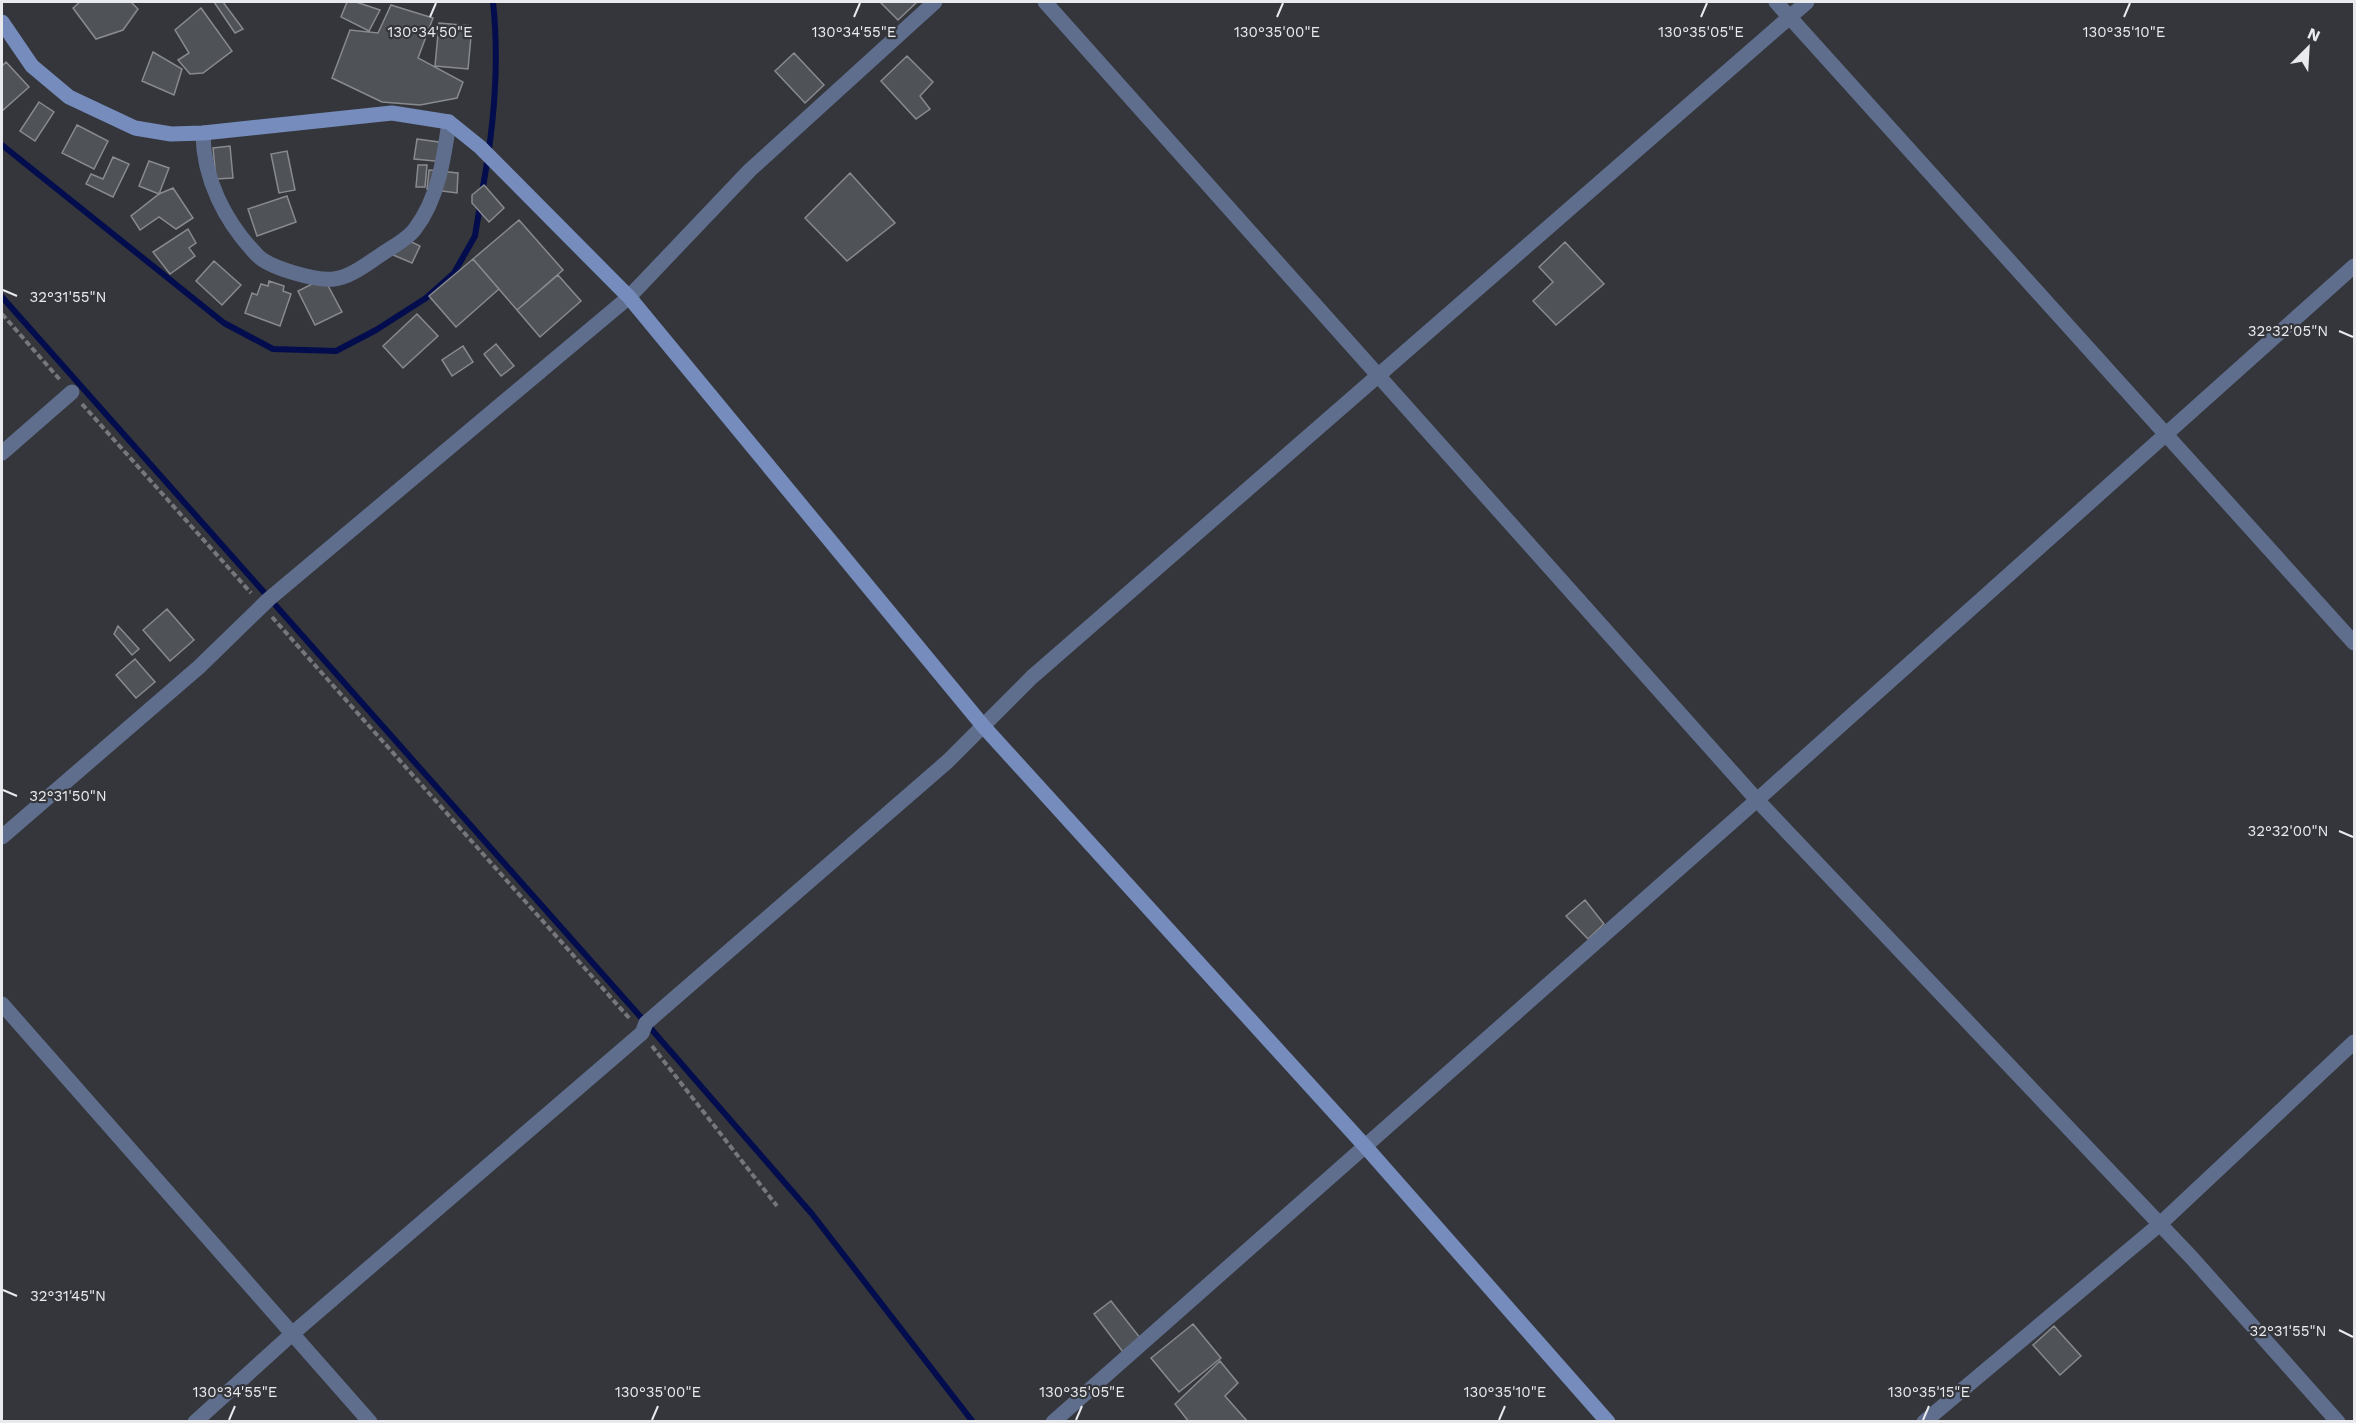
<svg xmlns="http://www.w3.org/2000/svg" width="2356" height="1423" viewBox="0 0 2356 1423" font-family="'Work Sans',sans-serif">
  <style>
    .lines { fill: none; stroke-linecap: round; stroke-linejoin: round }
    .stream { stroke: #030d4d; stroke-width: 6 }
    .building { fill: #4f5256; stroke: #888a90; stroke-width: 1.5 }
    .path { stroke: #75777b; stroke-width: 4; stroke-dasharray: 6 3; stroke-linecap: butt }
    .street { stroke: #606e8d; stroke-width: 15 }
    .secondary { stroke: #768cbd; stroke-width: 15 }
    .ticks { fill: none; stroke: #e9eaed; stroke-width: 2 }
    .ticks-label { font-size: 15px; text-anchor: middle; fill: #e9eaed; stroke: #34363b; stroke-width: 4.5; stroke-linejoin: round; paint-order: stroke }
  </style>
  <rect width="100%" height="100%" fill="#34363b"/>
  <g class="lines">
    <path class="stream" d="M2,145l222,178 49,26 63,2 40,-21 50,-32 28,-25 21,-37 5,-31
      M482,192c12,-64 18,-126 11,-190
      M2,297l644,726 166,191 161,208"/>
  </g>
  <path class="building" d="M80,2h51l7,7 -15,21 -27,9 -23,-31z
    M214,2h9l20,27 -8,4z
    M347,2h9l24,8 -11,21 -28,-14z
    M880,2h37l-19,18z
    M391,5l42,13 -15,40 45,24 -6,16 -37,7 -38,-3 -50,-24 18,-48 28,3z
    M201,8l31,43 -29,22 -13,1 -12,-14 11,-7 -14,-23z
    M439,23l33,3 -4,43 -33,-3z
    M153,52l29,17 -8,26 -32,-14z
    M794,53l30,32 -19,18 -30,-32z
    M907,56l26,26 -13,14 10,13 -14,10 -35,-38z
    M6,62l23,25 -27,24v-45z
    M39,102l15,10 -19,29 -15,-10z
    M77,125l31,16 -14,28 -32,-16z
    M417,139l29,4 -1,19 -31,-3z
    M230,146l3,32 -17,1 -3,-31z
    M287,151l8,39 -16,3 -8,-39z
    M113,157l16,7 -16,33 -27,-13 5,-10 12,5z
    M149,161l20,7 -10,26 -20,-8z
    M418,165h9l-2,22h-9z
    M429,170l29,3 -1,20 -30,-4z
    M850,173l45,50 -48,38 -42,-43z
    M484,185l20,23 -15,14 -17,-19v-8z
    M173,188l20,30 -17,11 -17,-12 -19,13 -9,-14 28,-22z
    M287,196l9,26 -39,14 -9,-27z
    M519,220l44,50 -46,40 -44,-51z
    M188,229l8,14 -7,5 6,8 -25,18 -17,-22z
    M399,236l21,10 -8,17 -21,-9z
    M1565,242l39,42 -48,41 -23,-24 20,-19 -14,-15z
    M473,259l26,30 -43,38 -27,-31z
    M214,261l27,24 -19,20 -26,-24z
    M558,275l23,26 -41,36 -23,-27z
    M324,278l18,34 -27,13 -17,-34z
    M269,281l15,5 -1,5 8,3 -11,32 -35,-13 7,-20 5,2 4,-11 7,2z
    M417,314l21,22 -35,32 -20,-22z
    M496,344l18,22 -13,10 -17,-22z
    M463,346l10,16 -21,14 -10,-16z
    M167,609l27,31 -24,21 -27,-31z
    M118,626l21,23 -7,6 -18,-21z
    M135,659l20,23 -19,16 -20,-23z
    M1585,900l19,24 -16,15 -22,-23z
    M1111,1301l30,38 -18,13 -29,-38z
    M1193,1324l28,34 -42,34 -28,-34z
    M2054,1326l27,30 -21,19 -27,-30z
    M1220,1361l18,22 -13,13 23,26h-59l-14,-18z"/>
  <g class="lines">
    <path class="path" d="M2,314l59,67
      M82,404l169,189
      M272,617l358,402
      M652,1046l125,160"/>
    <path class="street" d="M1045,2l712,798 435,458 146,164
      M1776,2l578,641
      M203,133c0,45 22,89 54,122 12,13 59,26 77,24 17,-2 34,-16 48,-25 10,-7 26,-15 33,-25 23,-30 29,-71 34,-107
      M2,453l70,-61
      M2,837l197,-170 70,-68 360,-302 121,-127 185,-168
      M2,1004l368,418
      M195,1422l97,-88 350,-301 4,-10 302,-262 84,-84 775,-675
      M1053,1422l704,-622 597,-534
      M1924,1422l236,-198 194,-182"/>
    <path class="secondary" d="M2,22l30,44 37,31 66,31 36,6 32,-1 189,-20 57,9 31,25 149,150 355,430 380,418 244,277"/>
  </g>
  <path class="ticks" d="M430,17l6,-14M854,17l6,-14M1277,17l6,-14M1701,17l6,-14M2124,17l6,-14M3,290l14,6M2339,331l14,6M3,790l14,6M2339,831l14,6M3,1290l14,6M2339,1330l14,7M229,1420l6,-14M652,1420l6,-14M1076,1420l6,-14M1499,1420l6,-14M1923,1420l6,-14"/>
  <g class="ticks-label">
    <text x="430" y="37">130°34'50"E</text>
    <text x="854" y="37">130°34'55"E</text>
    <text x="1277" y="37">130°35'00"E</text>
    <text x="1701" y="37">130°35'05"E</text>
    <text x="2124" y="37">130°35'10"E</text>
    <text x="68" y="302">32°31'55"N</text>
    <text x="2288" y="336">32°32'05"N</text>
    <text x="68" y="801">32°31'50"N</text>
    <text x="2288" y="836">32°32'00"N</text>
    <text x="68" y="1301">32°31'45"N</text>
    <text x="2288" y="1336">32°31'55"N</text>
    <text x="235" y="1397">130°34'55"E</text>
    <text x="658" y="1397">130°35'00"E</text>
    <text x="1082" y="1397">130°35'05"E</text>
    <text x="1505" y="1397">130°35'10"E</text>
    <text x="1929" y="1397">130°35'15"E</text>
  </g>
  <rect width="2356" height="1423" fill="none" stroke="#e9eaed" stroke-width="6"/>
  <g transform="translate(2308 48) rotate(24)" stroke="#34363b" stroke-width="4.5" paint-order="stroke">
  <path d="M0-4.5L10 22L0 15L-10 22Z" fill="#e9eaed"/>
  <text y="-9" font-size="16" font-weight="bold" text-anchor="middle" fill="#e9eaed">N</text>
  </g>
</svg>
